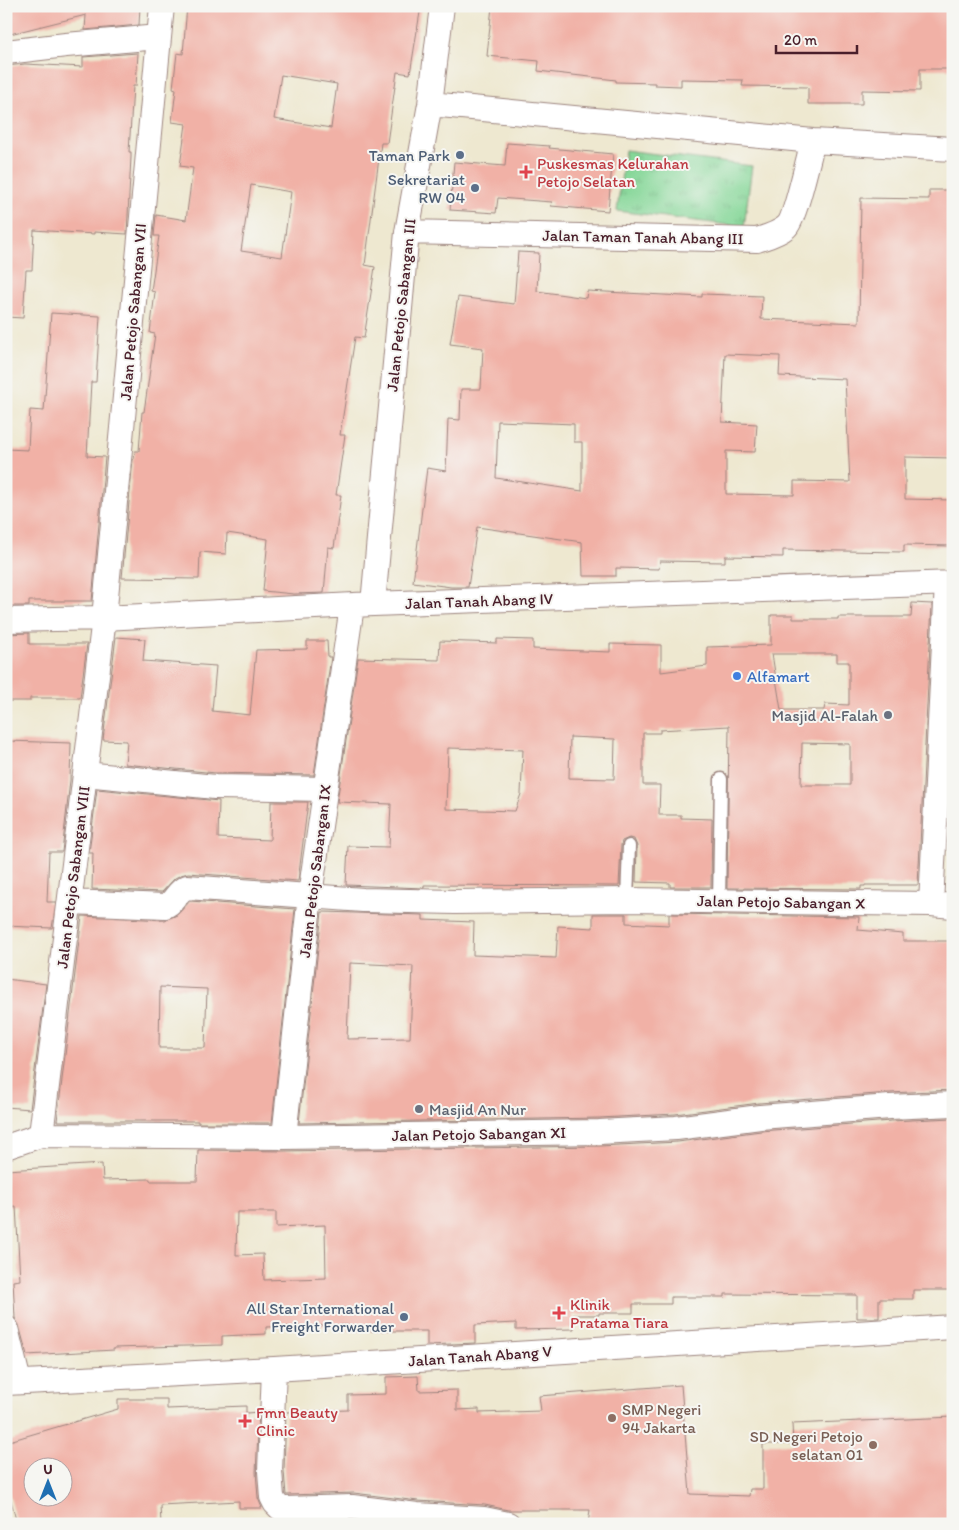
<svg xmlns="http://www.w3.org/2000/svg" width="959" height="1530" viewBox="0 0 959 1530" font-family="Itim,sans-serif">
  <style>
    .park { fill: url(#park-tufts); stroke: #687b62 }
    .building { fill: #f1b1a6; fill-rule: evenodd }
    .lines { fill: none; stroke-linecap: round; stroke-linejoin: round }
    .service-casing { stroke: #9c847e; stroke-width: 15 }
    .minor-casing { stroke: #9c847e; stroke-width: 26 }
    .service { stroke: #fff; stroke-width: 12 }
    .minor { stroke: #fff; stroke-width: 24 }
    .service-dot { fill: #5c6f8a; stroke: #f6f6f2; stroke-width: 2 }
    .health-dot { fill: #e0444e; stroke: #f6f6f2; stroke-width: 2 }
    .shop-dot { fill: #3f7fe0; stroke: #f6f6f2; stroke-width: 2 }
    .worship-dot { fill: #6b7280; stroke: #f6f6f2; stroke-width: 2 }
    .education-dot { fill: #8d6e63; stroke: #f6f6f2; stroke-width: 2 }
    .labels { text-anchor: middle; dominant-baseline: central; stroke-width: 4; stroke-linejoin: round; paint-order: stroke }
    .service-label { font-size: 16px; fill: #4e5e75; stroke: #f6f6f2; text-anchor: end }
    .health-label { font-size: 16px; fill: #be3a42; stroke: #f6f6f2; text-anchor: start }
    .street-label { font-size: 16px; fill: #4a1f2b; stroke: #f6f6f2 }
    .shop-label { font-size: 16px; fill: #366cbe; stroke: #f6f6f2; text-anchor: start }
    .worship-label { font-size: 16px; fill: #5b616d; stroke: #f6f6f2; text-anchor: end }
    .education-label { font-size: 16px; fill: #785e54; stroke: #f6f6f2; text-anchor: start }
  </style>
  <defs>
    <pattern id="park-tufts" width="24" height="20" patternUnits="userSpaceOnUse" patternTransform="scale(1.25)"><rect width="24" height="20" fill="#85d798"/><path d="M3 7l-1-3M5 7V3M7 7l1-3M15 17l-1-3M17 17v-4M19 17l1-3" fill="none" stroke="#74b883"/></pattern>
  </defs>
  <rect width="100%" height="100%" fill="#f6f6f2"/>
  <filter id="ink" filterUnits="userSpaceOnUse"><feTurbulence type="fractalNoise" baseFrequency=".02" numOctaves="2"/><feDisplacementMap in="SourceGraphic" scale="10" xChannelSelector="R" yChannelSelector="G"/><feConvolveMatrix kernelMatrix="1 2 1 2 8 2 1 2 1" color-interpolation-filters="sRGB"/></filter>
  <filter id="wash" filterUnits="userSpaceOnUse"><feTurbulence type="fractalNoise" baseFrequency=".0096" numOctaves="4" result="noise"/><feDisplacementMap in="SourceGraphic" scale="20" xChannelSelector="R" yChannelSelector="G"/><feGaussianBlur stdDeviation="1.12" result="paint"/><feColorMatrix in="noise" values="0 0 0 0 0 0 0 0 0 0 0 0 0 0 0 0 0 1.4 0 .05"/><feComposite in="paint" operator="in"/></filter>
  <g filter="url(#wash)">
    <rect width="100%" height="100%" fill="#eee8d0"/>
    <path class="park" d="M625,150l127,16 -8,61 -127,-16z"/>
    <g id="blocks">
      <path class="building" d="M6,6h134l-1,19 -54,5 1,-15 -80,20z
        M187,6h234l-11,68 -13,-2 -10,71h-6l-16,122 10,2 -11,71 -9,-1 -15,98h5l-9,60h5l-7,53 -6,-1 -4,46 -30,1 -31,-3 5,-52 -41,-6 -1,21 -26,-2 -1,27 -77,-1 11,-119h1l1,-8h4l3,-39h2l11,-78 -5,-1 5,-41 -4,-1 8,-55h-5l2,-21 30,5 7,-52 -13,-2 6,-42 -14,-2 4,-33 -3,-1 4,-35 6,1zM281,75l56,9 -6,44 -57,-9zM251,185l40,7 -9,65 -41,-6z
        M492,6h372v4l68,1 1,-5h20v63h-33v22l-58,-1v14h-54v-17l-66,-1 1,-6 -62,-1v7l-26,-1v-2l-39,-1v-2l-78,-9 1,-10 -52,-5z
        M138,53l-2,33h-3l-4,66h2v5l-4,77 -33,-2v2l-60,-4 -2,40h-6l-3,48 -17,-1v-251l19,-2 58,3v-10z
        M507,143l43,3 -1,2 64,6 -5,57 -57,-5 1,-4 -54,-4 -2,15 -46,-3 4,-48 51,4z
        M929,190h24v268l-48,-1v42l48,1 -1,46 -48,-1v7l-121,-2v7l-58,-1v6l-65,-1 -1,8 -43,-1v8h-33l-1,-34 -105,-15 -9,60h-17l-38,-5 14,-114 19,3 2,-52 12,1 1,-31h20l2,-41 -33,-4 8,-47 56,7 4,-52 21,1 -2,38 49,7 1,-7 115,6v-3l60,2 -1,23 98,4 2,-125 68,1zM725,354l55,2 -1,20 66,3 5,103 -56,-1v14l-68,-1v-43l29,1 2,-28 -35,-2zM498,421l76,3v18h8v49l-86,-13z
        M51,313l49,3 -4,66h-5l-4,74 18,1 -13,144h-63v5h-23v-157l22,1 2,-40 14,1z
        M912,603l20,1 -14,281h-53v1h-4v3l-134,-1 2,-162 -69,4v3h-17v52h17l-1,30h22v3l31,1 -1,68h-41v-4l-34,-1 1,-36 -3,-7 -5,-1 -7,3 -1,4 -2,41 -195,-1v3l-78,-3 2,-39 41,1 2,-43 -54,-2 21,-144 81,2 1,-19 57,2v-4l36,1v9l77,3v-8l51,1v27l46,-6v-19l64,-2v-30h22v4h45v-2h73zM772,654h65v8h12v43l-24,-1 -1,6h-43zM570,737l45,2 -1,40 -45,-1zM802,743l48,1v41h-49zM448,748l75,2 -2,44 -6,17 -69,-2z
        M29,633v11h58l-7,54h-50v3h-24v-67z
        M116,637l29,2 -2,22 73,5 -4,45 38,4 6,-65 51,-1v-8h20l1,16h3l-17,118 -98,-2 -91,-9 2,-23 -24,-1z
        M8,741l63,2 -1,37 -8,72h-13l-2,50h9l-4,26 -46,-2v-162z
        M97,789l122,12 -1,37 52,2 1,-38h37l-10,79 -110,-8 -7,2 -6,3 -13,14 -70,-3 1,-36h-4z
        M190,901l105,8 -23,214h-74v-2h-141l25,-205 83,4 12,-5zM160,987l47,2 -2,59h-46z
        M322,912l101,3v5l51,2 -1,33 83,3 2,-32 35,2v-14h33v9l43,2v-11l190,3 -1,13 45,4v7h50v149l-64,3 -130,10 -84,11 -76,4 -300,5zM350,963l63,3 -3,72 -63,1z
        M6,979l40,5 -16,125 -24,-2z
        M953,1118v172h-40v9h-34v19h-22v-23l-132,-1v3h-54v7h-38v9h-34v2h-26l1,14 -58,1v-7l-41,2v18l-48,2v-14h-79v-6l-82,2v7l-44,2v9l-108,3v2l-87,5 -8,-30 -4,-7 -2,-37 7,-1 -4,-74 -10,1v-37l96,-6 1,16 47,-1v2h47l1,-31 86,1 316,-5 78,-4 83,-11 130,-10zM237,1212h39v15l49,-2 1,53 -62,2 -1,-26 -27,1z
        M418,1376l1,15 38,-1v20l22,-1v4l62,-2 -2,-15 142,-11 9,109 59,2 1,-7h13v-45h30l-1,-20 161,-7v107h-365l2,-14h-82l-23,-5 -67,-4 -64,-8 -68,2 -2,-24 2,-59 62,-2v-15l38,-1v-17z
        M118,1399h49v10l79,-3v7l13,-1 -3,60 2,26 4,10h-23v-7l-79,4 1,19h-144l-11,-43v-39l112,-33zM32,1468h30v30h-30z
        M351,1521l25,3h-61v-2z"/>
    </g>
  </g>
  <g filter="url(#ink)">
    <use href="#blocks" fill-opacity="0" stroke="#9c847e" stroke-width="1"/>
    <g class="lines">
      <g class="service-casing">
        <path id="service" d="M627,900l2,-54
          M719,902l2,-123"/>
      </g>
      <g class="minor-casing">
        <path id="minor" d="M6,52l60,-7 93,-8
          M430,104l383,37 140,8
          M407,232l350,8c9,-3 21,-6 29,-13 9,-7 23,-72 27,-86
          M373,604l34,-372 23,-128 12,-98
          M6,620l98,-2 269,-14 580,-21
          M85,774l130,13 110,2
          M70,902l95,4c10,-3 11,-15 22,-19l176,13 92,2 172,-2 304,4 22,2
          M931,904l16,-321
          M41,1135l63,-517 58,-612
          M284,1137l26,-242 42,-289
          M6,1147l35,-12 243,2 315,-5 77,-4 84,-11 130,-10 63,-3
          M6,1328l13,54
          M274,1369l-4,102 2,26 3,6 5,5 6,1 66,-2 65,8 67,4 24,5
          M6,1383l268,-14 679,-42"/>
      </g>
      <use href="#service" class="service"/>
      <use href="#minor" class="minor"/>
    </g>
  </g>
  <g class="service-dot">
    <circle cx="460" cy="155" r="5"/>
    <circle cx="475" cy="188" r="5"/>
    <circle cx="404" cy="1317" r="5"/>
  </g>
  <g class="health-dot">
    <path d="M523.5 164.5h5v5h5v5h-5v5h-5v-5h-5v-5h5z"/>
    <path d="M556.5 1305.5h5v5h5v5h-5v5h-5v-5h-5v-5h5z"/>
    <path d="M242.5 1413.5h5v5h5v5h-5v5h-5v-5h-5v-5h5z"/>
  </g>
  <circle class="shop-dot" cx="737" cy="676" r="5"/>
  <g class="worship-dot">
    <circle cx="888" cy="715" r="5"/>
    <circle cx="419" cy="1109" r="5"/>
  </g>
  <g class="education-dot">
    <circle cx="612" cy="1418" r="5"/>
    <circle cx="873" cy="1445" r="5"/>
  </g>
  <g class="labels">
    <g class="service-label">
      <text x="450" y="155">Taman Park</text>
      <text x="465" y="179">Sekretariat<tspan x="465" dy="18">RW 04</tspan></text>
      <text x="394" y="1308">All Star International<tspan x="394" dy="18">Freight Forwarder</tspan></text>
    </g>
    <g class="health-label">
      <text x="537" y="163">Puskesmas Kelurahan<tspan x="537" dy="18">Petojo Selatan</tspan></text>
      <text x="570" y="1304">Klinik<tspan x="570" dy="18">Pratama Tiara</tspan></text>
      <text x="256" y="1412">Fmn Beauty<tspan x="256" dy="18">Clinic</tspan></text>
    </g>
    <g class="street-label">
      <text transform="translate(643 237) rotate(1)">Jalan Taman Tanah Abang III</text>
      <text transform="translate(401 305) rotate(-84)">Jalan Petojo Sabangan III</text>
      <text transform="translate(133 312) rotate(-85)">Jalan Petojo Sabangan VII</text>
      <text transform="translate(479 601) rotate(-2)">Jalan Tanah Abang IV</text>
      <text transform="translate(315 871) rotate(-83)">Jalan Petojo Sabangan IX</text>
      <text transform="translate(73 877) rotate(-83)">Jalan Petojo Sabangan VIII</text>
      <text transform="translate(781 902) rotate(1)">Jalan Petojo Sabangan X</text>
      <text transform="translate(479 1134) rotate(-1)">Jalan Petojo Sabangan XI</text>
      <text transform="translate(480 1356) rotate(-4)">Jalan Tanah Abang V</text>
    </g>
    <g class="shop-label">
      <text x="747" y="676">Alfamart</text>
    </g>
    <g class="worship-label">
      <text x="878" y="715">Masjid Al-Falah</text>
      <text x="429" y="1109" text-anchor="start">Masjid An Nur</text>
    </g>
    <g class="education-label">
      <text x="622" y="1409">SMP Negeri<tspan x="622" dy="18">94 Jakarta</tspan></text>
      <text x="863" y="1436" text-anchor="end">SD Negeri Petojo<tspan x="863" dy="18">selatan 01</tspan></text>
    </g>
  </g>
  <rect width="959" height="1530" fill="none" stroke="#f6f6f2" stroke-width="25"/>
  <g transform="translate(48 1482)"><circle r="24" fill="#f6f6f2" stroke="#b1a0a2"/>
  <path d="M0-4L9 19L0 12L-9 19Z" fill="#1f6fb2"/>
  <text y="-8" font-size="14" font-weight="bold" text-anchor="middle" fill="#4a1f2b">U</text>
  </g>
  <path d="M776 45v8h81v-8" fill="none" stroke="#4a1f2b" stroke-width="2.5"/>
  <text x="784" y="45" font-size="15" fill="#4a1f2b" stroke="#f6f6f2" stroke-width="4" paint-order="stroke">20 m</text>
</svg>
